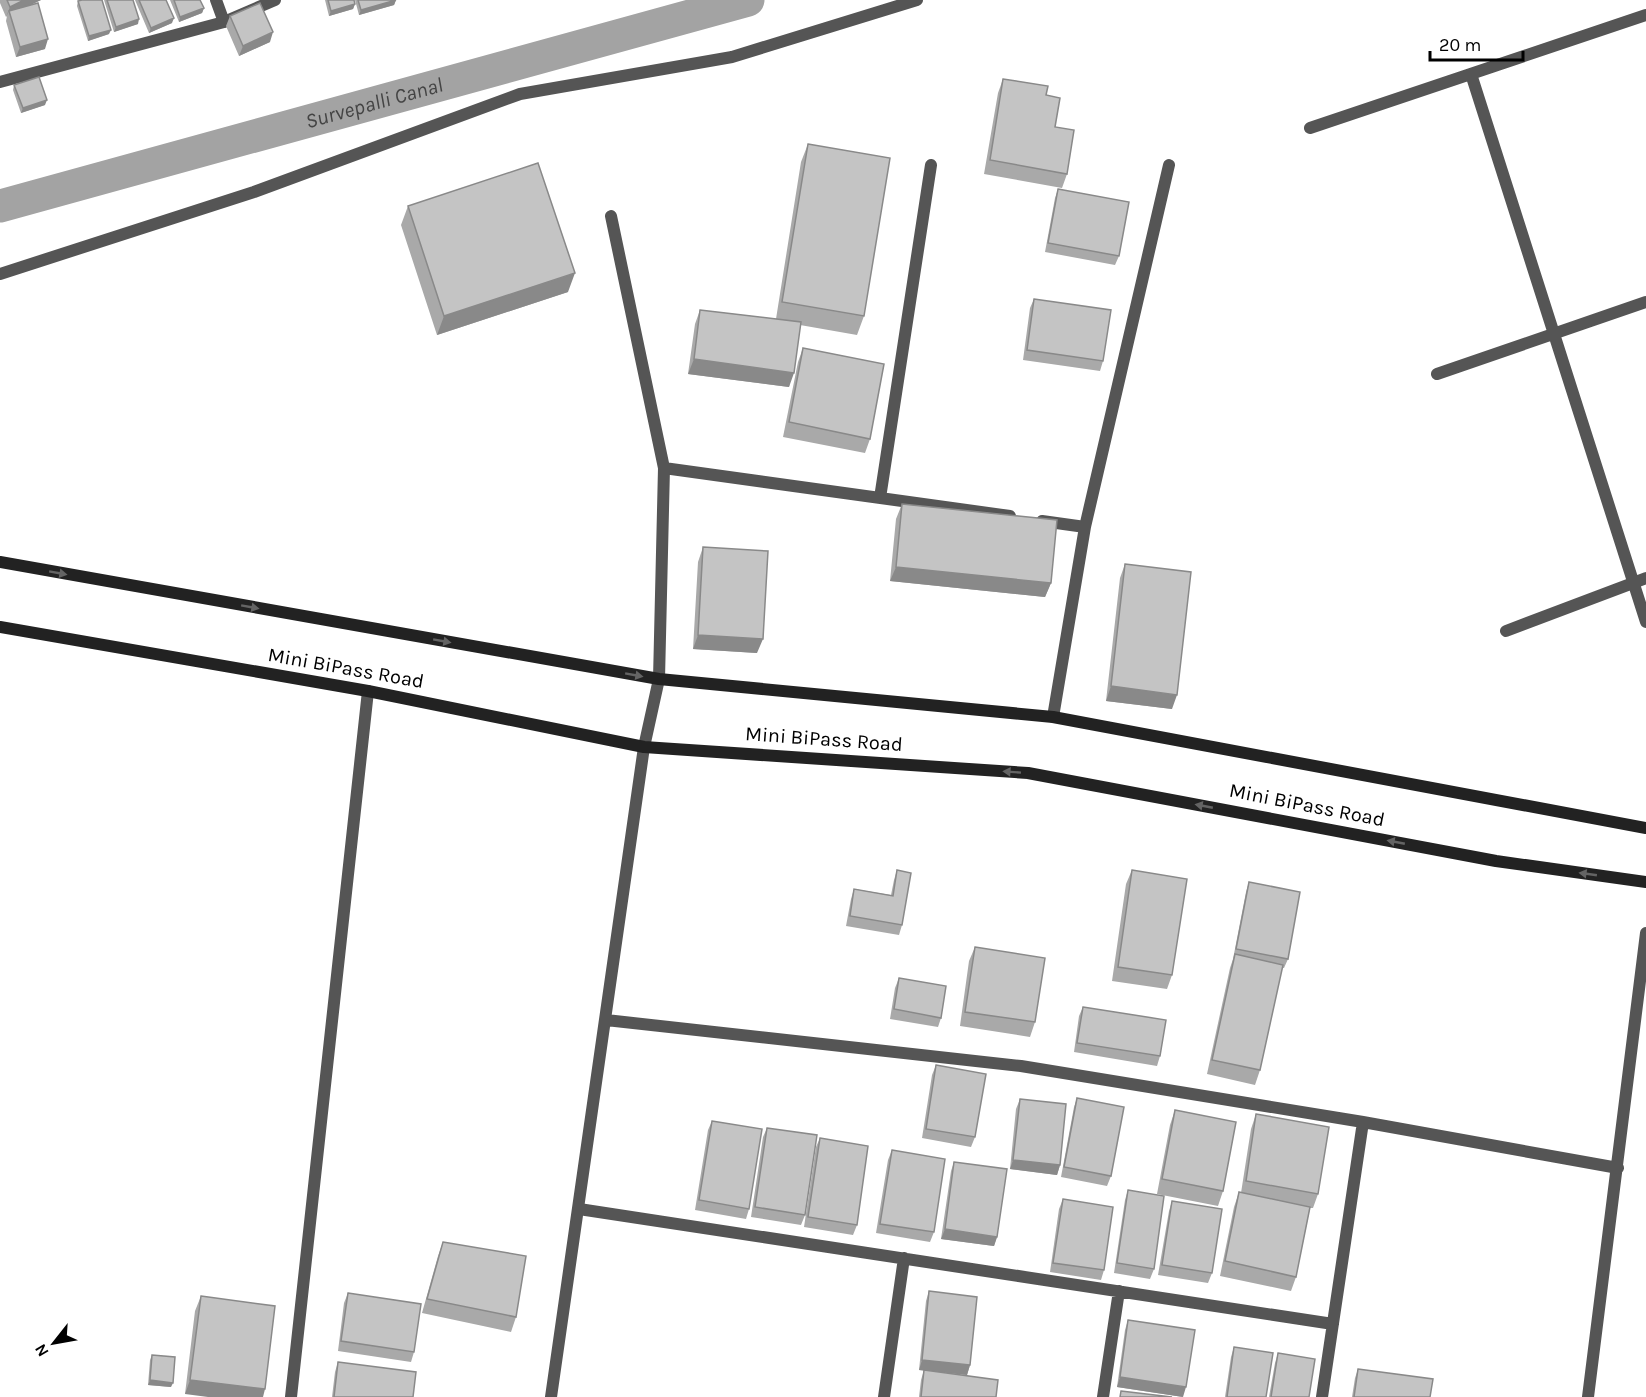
<svg xmlns="http://www.w3.org/2000/svg" width="1646" height="1397" viewBox="0 0 1646 1397" font-family="Karla,sans-serif">
  <style>
    .lines { fill: none; stroke-linecap: round; stroke-linejoin: round }
    .canal { stroke: #a3a3a3; stroke-width: 33 }
    .minor { stroke: #555; stroke-width: 12 }
    .secondary { stroke: #222; stroke-width: 12 }
    .wall { fill: #a9a9a9 }
    .shaded-wall { fill: #898989 }
    .building { fill: #c4c4c4; stroke: #898989; stroke-width: 1.5 }
    .oneway { fill: #646464 }
    .labels { text-anchor: middle; dominant-baseline: central; stroke-width: 4.5; stroke-linejoin: round; paint-order: stroke }
    .street-label { font-size: 20px; fill: #000; stroke: #fff }
    .water-label { font-size: 21px; font-style: italic; fill: #444; stroke: #fff }
  </style>
  <rect width="100%" height="100%" fill="#fff"/>
  <g class="lines">
    <path class="canal" id="s1" d="M0,206l748,-206"/>
    <path class="minor" d="M216,0l8,22
      M1471,74l175,548
      M0,82l224,-60 51,-22
      M1310,128l336,-113
      M0,274l254,-82 266,-98 212,-37 185,-57
      M1437,374l209,-72
      M664,468l346,48
      M880,498l51,-333
      M1042,521l43,6
      M1506,631l140,-53
      M1053,717l32,-190 84,-362
      M606,1020l415,46 342,56 255,46
      M579,1209l754,115
      M291,1397l77,-706
      M551,1397l93,-650 15,-68 5,-211 -53,-252
      M884,1397l20,-139
      M1103,1397l16,-106
      M1322,1397l41,-275
      M1588,1397l58,-464"/>
    <path class="secondary" d="M0,562l659,117 394,38 593,111
      M0,627l368,64 276,56 384,26 468,88 150,21"/>
  </g>
  <path class="wall" d="M0,0h41l-9,4 13,45 -29,8 -10,-36 1,-5 -1,1 -6,-14z
    M104,0h29l5,24 -24,8z
    M135,0h31l6,23 -23,10z
    M170,0h30l4,8 -2,5 -23,9z
    M325,0h29l1,4 -2,5 -24,7z
    M355,0h41l-2,5 -35,10z
    M78,1l31,33 -21,7 -11,-35z
    M230,16l40,26 -31,14 -13,-30z
    M1003,79l43,16 21,79 -5,14 -78,-14 14,-81z
    M14,85l31,20 -24,8 -8,-23z
    M808,144l56,172 -7,19 -57,-10 -11,62 -101,-13 7,-50 5,-14 76,9 25,-157z
    M1058,189l61,67 -4,9 -70,-13 10,-54z
    M408,206l160,86 -131,43 -36,-110z
    M1034,299l69,62 -3,10 -77,-11 7,-52z
    M803,348l67,91 -5,14 -82,-16 15,-75z
    M902,504l149,79 -6,14 -155,-16 6,-62z
    M703,547l54,106 -64,-4 5,-87z
    M1125,564l47,145 -66,-8 14,-123z
    M897,870l5,55 -3,10 -53,-9 5,-27 3,-10 37,6 3,-15z
    M1132,870l40,105 -5,14 -55,-8 14,-97z
    M1249,882l39,77 -4,9h-2l-22,102 -5,15 -48,-11 23,-106 3,-9 13,-67z
    M975,947l60,75 -5,15 -70,-11 9,-65z
    M899,978l42,40 -3,9 -48,-8 5,-31z
    M1083,1007l77,49 -3,10 -83,-14 5,-36z
    M936,1065l39,72 -4,10 -49,-9 10,-63z
    M1077,1098l34,78 -4,10 -46,-9 13,-70z
    M1020,1099l40,66 -3,10 -47,-6 6,-60z
    M1175,1110l48,81 -5,15 -61,-12 13,-69z
    M1256,1114l62,80 -5,14h-3l-14,69 -5,14 -71,-15 14,-69 5,-15 2,1 10,-64z
    M712,1121l37,88 -3,10 -51,-9 13,-80z
    M767,1128l38,87 -4,10 -50,-8 12,-80z
    M820,1138l37,87 -4,10 -49,-8 12,-80z
    M892,1150l42,82 -4,10 -54,-9 12,-73z
    M954,1162l43,75 -3,9 -53,-7 10,-68z
    M1128,1190l26,79 -4,10 -36,-6 11,-73z
    M1063,1199l41,71 -3,10 -51,-8 9,-63z
    M1172,1201l40,72 -4,10 -50,-8 11,-64z
    M443,1242l73,75 -5,15 -89,-19 16,-57z
    M929,1291l41,74 -3,10 -48,-5 7,-69z
    M348,1293l66,59 -3,10 -73,-11 6,-48z
    M201,1296l64,93 -80,5 10,-83z
    M1128,1320l55,77 -66,-10 8,-57z
    M1234,1347l32,50h-41l6,-40z
    M1278,1353l31,44h-40l6,-34z
    M152,1355l19,32 -23,-2 2,-25z
    M338,1362l75,35h-81l3,-25z
    M1358,1369l72,28h-78l3,-19z
    M924,1370l72,27h-77l2,-17z"/>
  <path class="shaded-wall" d="M24,0h17l-31,15 -1,-4 -3,6 4,-10z
    M396,0l-2,5 -35,10 2,-5z
    M355,4l-2,5 -24,7 2,-5z
    M204,8l-2,5 -23,9 1,-5z
    M174,18l-2,5 -23,10 2,-5z
    M139,19l-1,5 -24,8 2,-5z
    M111,30l-2,4 -21,7 1,-5z
    M273,32l-3,10 -31,14 4,-10z
    M48,39l-3,10 -29,8 4,-10z
    M47,100l-2,5 -24,8 2,-5z
    M575,273l-7,19 -131,43 7,-19z
    M694,359l100,14 -5,14 -101,-13z
    M896,567l155,16 -6,14 -155,-16z
    M698,635l65,4 -6,14 -64,-4z
    M1111,686l66,9 -5,14 -66,-8z
    M1013,1160l47,5 -3,10 -47,-6z
    M945,1229l52,8 -3,9 -53,-7z
    M922,1360l48,5 -3,10 -48,-5z
    M1120,1377l66,10 -3,10 -66,-10z
    M150,1380l23,3 -2,4 -23,-2z
    M190,1380l75,9 -2,8h-55l-23,-3z"/>
  <path class="building" d="M7,0h17l-14,7z
    M82,0h20l9,30 -22,6 -11,-35z
    M107,0h26l6,19 -23,8z
    M139,0h27l8,18 -23,10z
    M174,0h26l4,8 -24,9z
    M328,0h26l1,4 -24,7z
    M358,0h38l-35,10z
    M38,3l10,36 -28,8 -11,-36z
    M260,3l13,29 -30,14 -13,-30z
    M39,77l8,23 -24,8 -9,-23z
    M1003,79l45,7 -2,9 14,3 -5,29 19,3 -7,44 -77,-14z
    M808,144l82,14 -26,158 -82,-14z
    M538,163l37,110 -131,43 -36,-110z
    M1058,189l71,13 -10,54 -71,-13z
    M1034,299l77,11 -8,51 -76,-11z
    M700,310l101,12 -7,51 -100,-14z
    M803,348l81,16 -14,75 -81,-17z
    M902,504l155,16 -6,63 -155,-16z
    M703,547l65,4 -5,88 -65,-4z
    M1125,564l66,8 -14,123 -66,-9z
    M897,870l14,3 -9,52 -52,-9 4,-27 39,7z
    M1132,870l55,9 -15,96 -54,-8z
    M1249,882l51,10 -12,67 -52,-10z
    M975,947l70,11 -10,64 -70,-10z
    M1235,954l48,11 -23,105 -48,-10z
    M899,978l47,8 -5,32 -47,-9z
    M1083,1007l83,13 -6,36 -83,-13z
    M936,1065l50,9 -11,63 -49,-8z
    M1077,1098l47,9 -13,69 -47,-9z
    M1020,1099l46,5 -6,61 -47,-5z
    M1175,1110l61,12 -13,69 -61,-12z
    M1256,1114l73,13 -11,67 -72,-13z
    M712,1121l50,8 -13,80 -50,-9z
    M767,1128l50,7 -12,80 -50,-8z
    M820,1138l48,8 -11,79 -49,-8z
    M892,1150l53,9 -11,73 -54,-8z
    M954,1162l53,7 -10,68 -52,-8z
    M1128,1190l36,6 -10,73 -37,-6z
    M1239,1192l71,15 -14,70 -71,-16z
    M1063,1199l50,8 -9,63 -51,-7z
    M1172,1201l50,8 -10,64 -50,-8z
    M443,1242l83,14 -10,61 -89,-18z
    M929,1291l48,6 -7,68 -48,-5z
    M348,1293l73,11 -7,48 -73,-11z
    M201,1296l74,10 -10,83 -75,-9z
    M1128,1320l67,10 -9,57 -66,-10z
    M1234,1347l39,6 -7,44h-39z
    M1278,1353l37,6 -6,38h-38z
    M152,1355l23,2 -2,26 -23,-3z
    M338,1362l78,10 -3,25h-79z
    M1358,1369l75,10 -3,18h-76z
    M924,1370l74,10 -2,17h-75z
    M1121,1391l51,6h-52z"/>
  <defs><path id="oneway-solid" d="M-6-.8H1V-3.2L6.5 0L1 3.2V.8H-6Z" transform="scale(1.5)"/></defs>
  <g class="oneway">
    <use href="#oneway-solid" transform="translate(58 573) rotate(10)"/>
    <use href="#oneway-solid" transform="translate(250 607) rotate(10)"/>
    <use href="#oneway-solid" transform="translate(442 641) rotate(10)"/>
    <use href="#oneway-solid" transform="translate(634 675) rotate(10)"/>
    <use href="#oneway-solid" transform="translate(1012 772) rotate(-176)"/>
    <use href="#oneway-solid" transform="translate(1204 806) rotate(-169)"/>
    <use href="#oneway-solid" transform="translate(1396 842) rotate(-169)"/>
    <use href="#oneway-solid" transform="translate(1588 874) rotate(-172)"/>
  </g>
  <g class="labels">
    <g class="street-label">
      <text transform="translate(346 668) rotate(10)">Mini BiPass Road</text>
      <text transform="translate(824 739) rotate(4)">Mini BiPass Road</text>
      <text transform="translate(1307 805) rotate(11)">Mini BiPass Road</text>
    </g>
    <g class="water-label">
      <text stroke="none"><textPath href="#s1" startOffset="388">Survepalli Canal</textPath></text>
    </g>
  </g>
  <g transform="translate(54 1343) rotate(239)" stroke="#ffffff" stroke-width="4.5" paint-order="stroke">
  <path d="M0-4.5L10 22L0 15L-10 22Z" fill="#000000"/>
  <text y="-9" font-size="16" font-weight="bold" text-anchor="middle" fill="#000000">N</text>
  </g>
  <path d="M1430 51v9h93v-9" fill="none" stroke="#000000" stroke-width="3"/>
  <text x="1439" y="51" font-size="18" fill="#000000" stroke="#ffffff" stroke-width="4.5" paint-order="stroke">20 m</text>
</svg>
